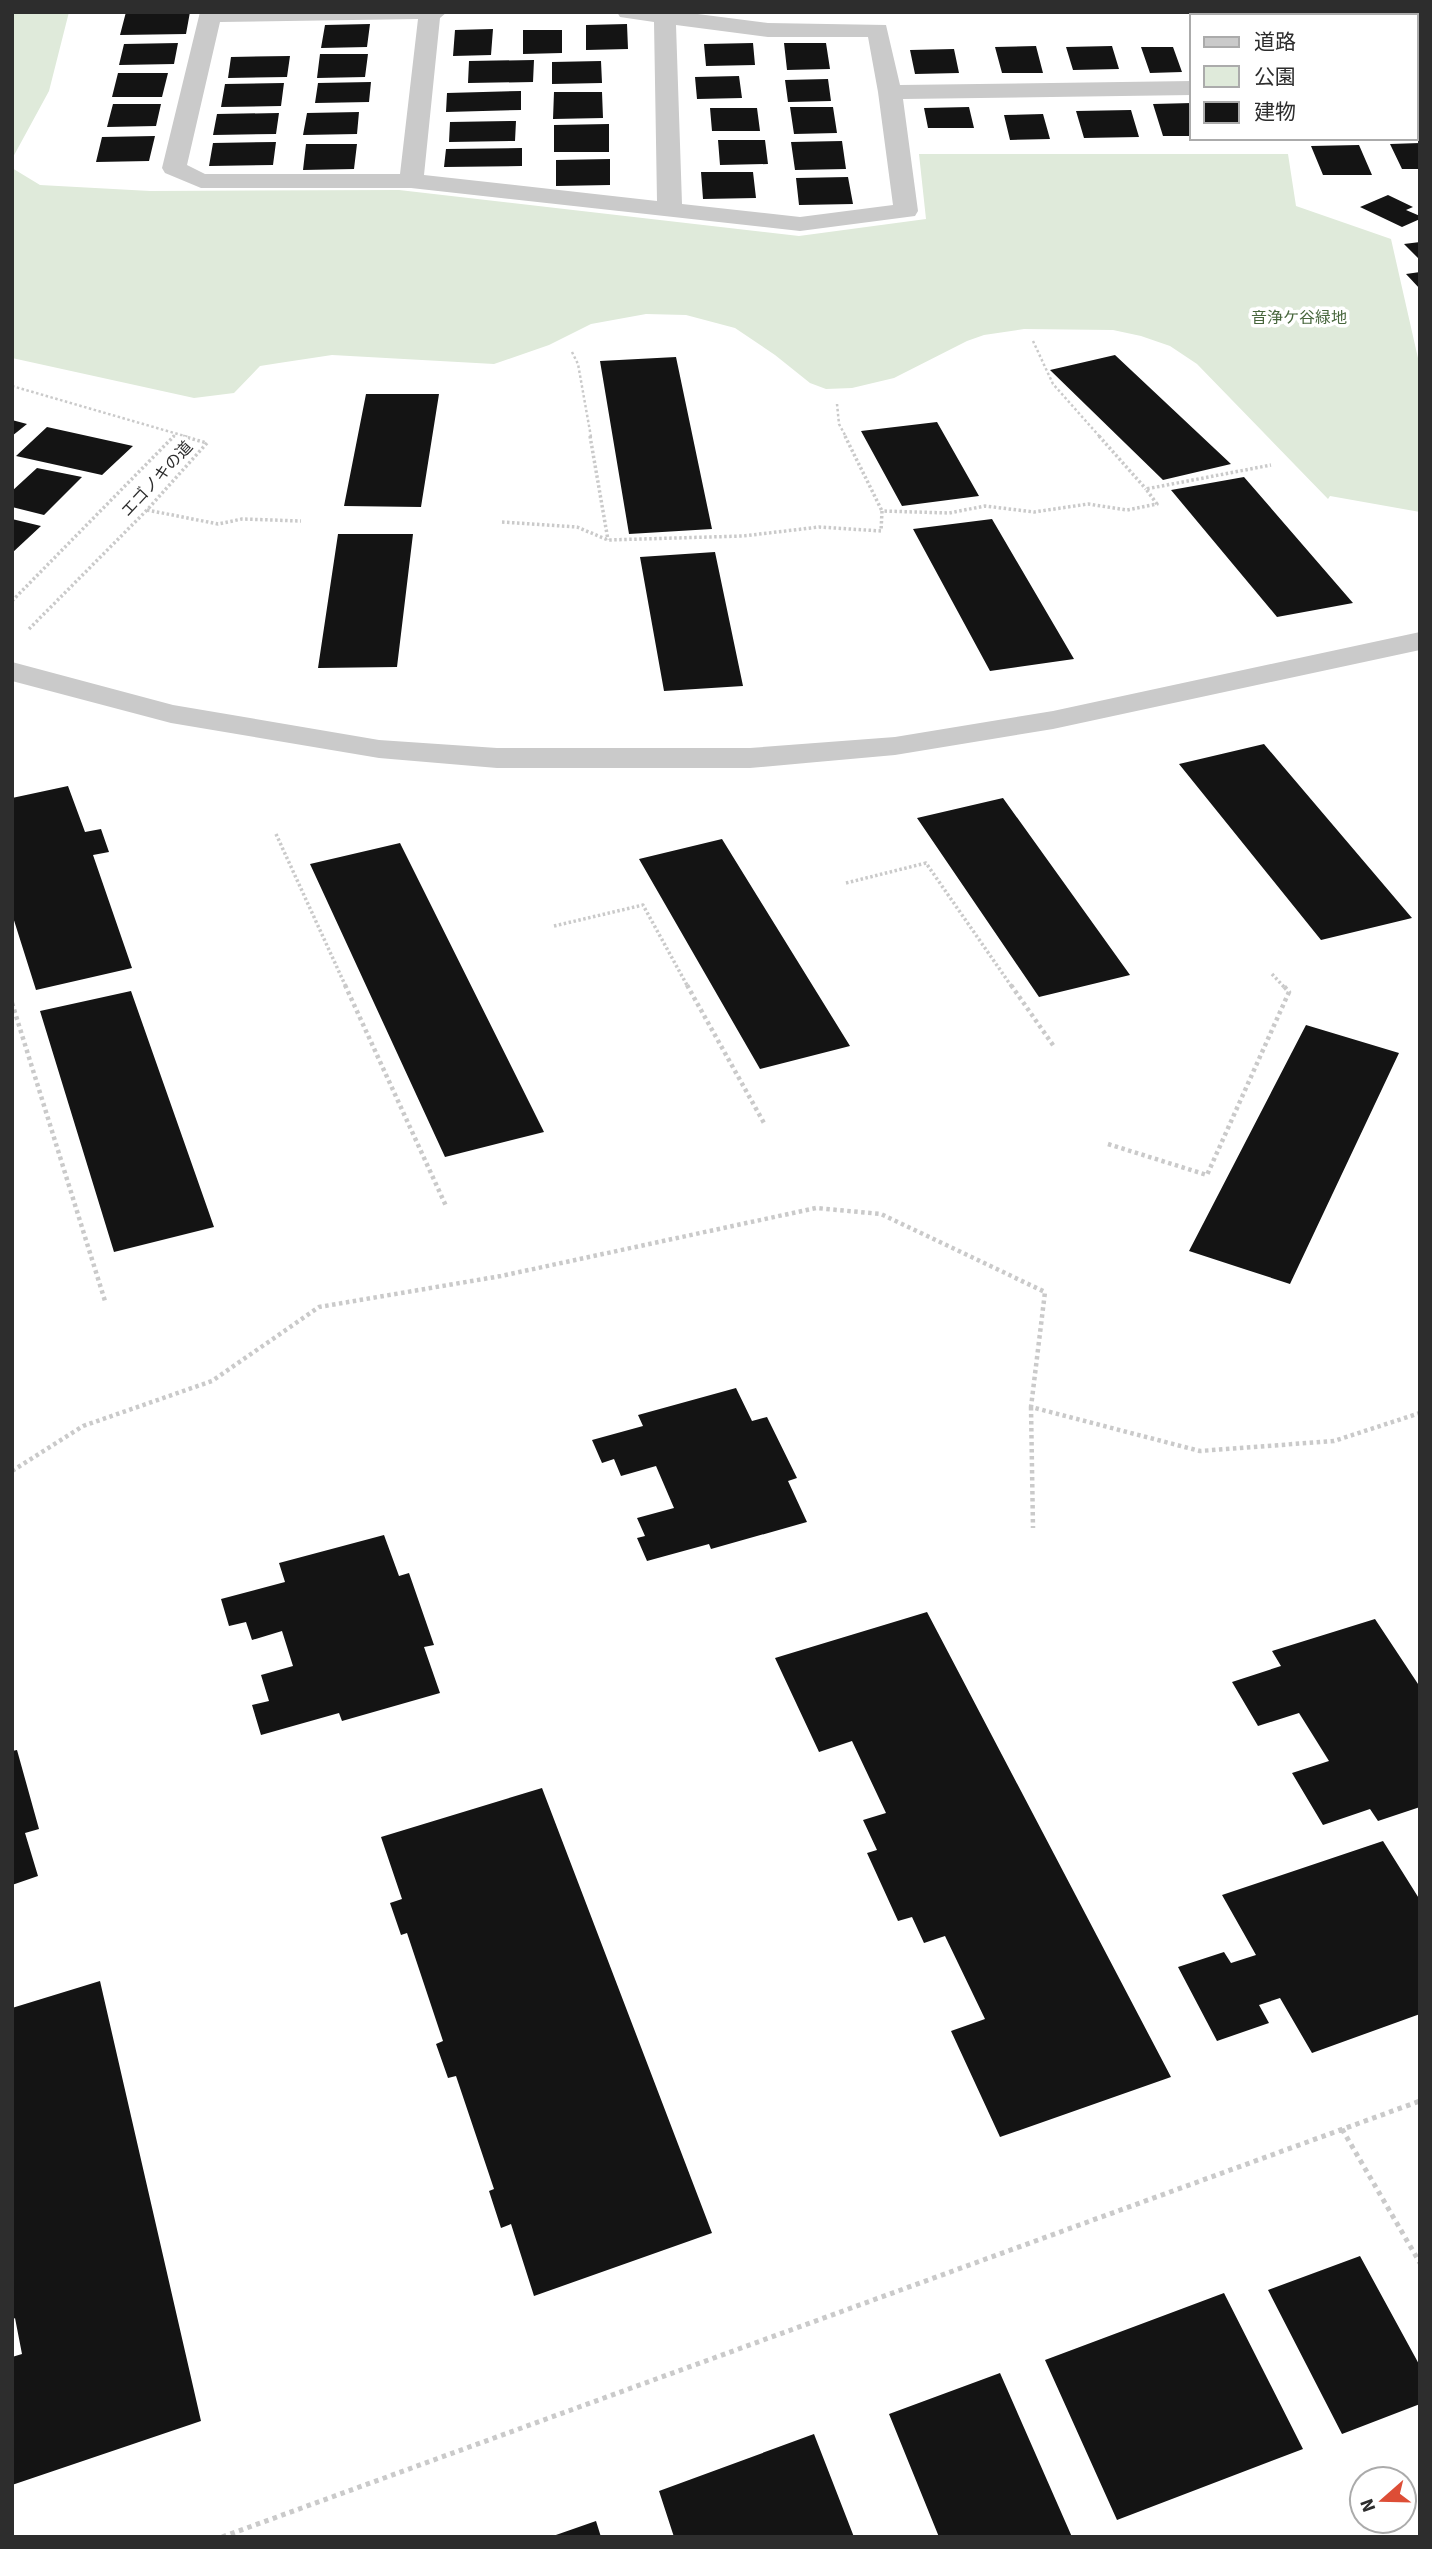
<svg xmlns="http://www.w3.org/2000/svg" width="1432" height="2549" viewBox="0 0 1432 2549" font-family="'Source Sans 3','Noto Sans JP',sans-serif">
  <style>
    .green { fill: #dfeada }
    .building { fill: #141414 }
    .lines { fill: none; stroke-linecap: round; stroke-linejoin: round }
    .path-far3 { stroke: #cacaca; stroke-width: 2.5; stroke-dasharray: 2.5 2.5; stroke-linecap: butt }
    .path-far2 { stroke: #cacaca; stroke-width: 3.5; stroke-dasharray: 2.5 2.5; stroke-linecap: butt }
    .path-far1 { stroke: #cacaca; stroke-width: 4.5; stroke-dasharray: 3.5 3.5; stroke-linecap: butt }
    .path { stroke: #cacaca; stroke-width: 5; stroke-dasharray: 4.5 4.5; stroke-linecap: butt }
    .minor { fill: #cacaca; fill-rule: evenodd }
    .labels { text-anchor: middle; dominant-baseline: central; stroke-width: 7; stroke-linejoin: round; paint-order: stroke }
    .far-park-label { font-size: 16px; fill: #47663c; stroke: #fff }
    .far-street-label { font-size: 16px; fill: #2d2d2d; stroke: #fff }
  </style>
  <rect width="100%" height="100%" fill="#fff"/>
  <path class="green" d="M12,12h57l-20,79 -37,68z
    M919,154h369l8,52 95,33 29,128v145l-90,-16 -2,3 -131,-135 -27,-18 -29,-10 -28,-6 -89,-1 -40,6 -17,6 -73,37 -42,10 -26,1 -16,-6 -35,-28 -40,-27 -49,-13 -40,-1 -55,10 -42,21 -55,19 -162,-9 -53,8 -19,3 -26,27 -40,5 -182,-40v-190l28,17 110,6 249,-1 400,46 127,-17z"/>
  <path class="building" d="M126,12h64l-4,22 -66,1z
    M370,24l-3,23 -46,1 4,-23z
    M627,24l1,25 -42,1v-25z
    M493,29l-2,26 -38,1 2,-26z
    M523,30h39v23l-39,1z
    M178,43l-4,21 -55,1 5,-21z
    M753,43l2,22 -49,1 -2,-22z
    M784,43h42l4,26 -43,1z
    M1036,46l7,27h-41l-7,-26z
    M1112,46l7,23 -46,1 -7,-23z
    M1141,47h32l9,25 -32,1z
    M954,49l5,24 -44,1 -5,-24z
    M320,54h48l-3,23 -48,1z
    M290,56l-3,21 -59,1 3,-21z
    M534,60l-1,22 -65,1 1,-22z
    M601,61l1,22 -50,1v-22z
    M118,73h50l-6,24h-50z
    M739,76l3,22 -45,1 -2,-22z
    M828,79l3,22 -43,1 -3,-22z
    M371,82l-2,20 -54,1 3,-20z
    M284,83l-3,23 -60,1 4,-23z
    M521,91v19l-75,2 1,-19z
    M554,92h48l1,26 -50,1z
    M1192,103v33h-29l-10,-32z
    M113,104h48l-5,22 -49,1z
    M790,107h43l4,26 -43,1z
    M969,107l5,21h-46l-4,-20z
    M710,108h47l3,23h-48z
    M1131,110l8,27 -55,1 -8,-27z
    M359,112l-2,22 -54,1 4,-22z
    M279,113l-3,21 -63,1 4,-21z
    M1043,114l7,25 -40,1 -6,-25z
    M516,121l-1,20 -66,1 1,-20z
    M609,124v28h-55v-27z
    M155,136l-6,25 -53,1 6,-25z
    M718,140h47l3,24 -48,1z
    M842,141l4,28 -51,1 -4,-28z
    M276,142l-3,23 -64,1 4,-23z
    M1420,143v26h-18l-12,-25z
    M306,144h51l-3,25 -51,1z
    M1359,145l13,30h-49l-12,-29z
    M522,148v18l-78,1 2,-18z
    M610,159v26l-54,1v-26z
    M701,172h52l3,26 -53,1z
    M848,177l5,27 -54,1 -3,-27z
    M1388,195l25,12 -7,3 14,6v3l-18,8 -42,-20z
    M1420,242v18l-16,-16z
    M1420,272v17l-14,-15z
    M1115,355l116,109 -68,16 -113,-110z
    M676,357l36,172 -83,5 -29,-173z
    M366,394h73l-18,113 -77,-1z
    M12,420l15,4 -15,12z
    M937,422l42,74 -77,10 -41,-75z
    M47,427l86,19 -31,29 -86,-19z
    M37,468l45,9 -38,38 -32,-8v-16z
    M1244,477l109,126 -76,14 -106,-127z
    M12,519l29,7 -29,27z
    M992,519l82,140 -84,12 -77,-142z
    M338,534h75l-16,133 -79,1z
    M715,552l28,134 -79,5 -24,-134z
    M1264,744l148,174 -91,22 -142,-176z
    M68,786l17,46 16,-3 8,23 -16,3 39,113 -96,22 -24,-76v-116z
    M1003,798l127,177 -91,22 -122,-179z
    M722,839l128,207 -90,23 -121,-210z
    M400,843l144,289 -99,25 -135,-293z
    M131,991l83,236 -100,25 -74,-241z
    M1306,1025l93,28 -109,231 -101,-33z
    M736,1388l16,33 15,-4 30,61 -9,3 19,41 -96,27 -2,-5 -62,17 -10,-23 8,-2 -8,-18 37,-10 -18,-42 -35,10 -7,-17 -12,4 -10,-23 51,-14 -5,-11z
    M384,1535l15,41 10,-3 25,72 -10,2 16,46 -98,28 -3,-8 -78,22 -9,-30 17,-4 -8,-26 32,-9 -11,-35 -30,9 -6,-18 -17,4 -8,-27 64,-17 -6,-19z
    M927,1612l244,465 -171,60 -49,-106 34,-12 -40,-83 -21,7 -12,-26 -14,4 -31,-68 10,-3 -14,-30 23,-7 -34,-72 -33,11 -44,-94z
    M1375,1619l45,68v120l-42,14 -8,-12 -47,16 -31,-52 37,-12 -30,-48 -41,13 -26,-44 49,-16 -9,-15z
    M17,1750l22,79 -14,4 13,43 -26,9v-134z
    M542,1788l170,445 -178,63 -23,-72 -10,4 -12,-37 5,-2 -38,-113 -8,2 -12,-34 7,-3 -36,-108 -6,2 -11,-32 12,-4 -21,-62z
    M1383,1841l37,59v114l-108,39 -32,-55 -21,7 10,18 -52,18 -39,-74 46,-15 7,11 25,-8 -34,-60z
    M100,1981l101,440 -189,64v-128l10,-3 -7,-36 -3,2v-312z
    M1360,2256l60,110v38l-78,30 -74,-144z
    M1224,2293l79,156 -186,71 -72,-160z
    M1000,2373l72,164h-133l-50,-123z
    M814,2434l40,103h-180l-15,-46z
    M596,2521l5,16h-48v-1z"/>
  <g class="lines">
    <path class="path-far3" d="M1033,341l20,43 47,53
      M572,352l6,12 13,73
      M12,386l176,51
      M837,404l2,20 7,13
      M173,437l2,-2"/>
    <path class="path-far2" d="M590,436l18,104
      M845,436l37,75
      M1099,436l47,53
      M147,510l71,14 24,-5 59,2
      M502,522l75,5 31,13 135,-4 76,-9 62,4 1,-20 67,2 36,-7 49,6 54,-8 39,6 30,-6 -11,-15 125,-24
      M12,601l162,-165
      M29,629l118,-119 60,-67 -25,-7
      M276,834l70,153
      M846,883l80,-20 86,124
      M554,926l89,-21 45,82
      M1272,974l12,13"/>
    <path class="path-far1" d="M345,985l101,221
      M687,985l77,138
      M1011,985l44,63
      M12,1003l93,298
      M1108,1144l99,31 82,-183 -6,-7
      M1031,1407l2,121
      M12,1471l71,-45 129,-45 107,-74 182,-31 315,-68 65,6 164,78 -14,115 169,44 134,-10 86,-28"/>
    <path class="path" d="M1342,2129l78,134
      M222,2537l1198,-436"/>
    <path class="minor" d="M200,12h247l-7,6 -16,157 233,26 -3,-179 -34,-5 -3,-5h65l86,11 118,2 14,60 292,-4v14l-289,4 15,112 -3,5 -115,15 -389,-43h-210l-36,-15 -3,-5zM418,19l-18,155h-195l-18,-9 33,-143zM676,25l92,12h100l10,55 15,113 -93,12 -118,-13z
      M1378,12h22l3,4h-22z
      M1416,35l4,1v16l-4,-1z
      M1416,78h4v14h-4z
      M1420,632v18l-367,79 -158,26 -145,13h-253l-118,-10 -208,-35 -159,-42v-19l161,43 206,35 118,8h253l145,-11 158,-26z"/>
  </g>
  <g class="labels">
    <g class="far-park-label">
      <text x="1299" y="318">音浄ケ谷緑地</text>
    </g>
    <g class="far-street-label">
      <text transform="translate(157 479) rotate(-47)">エゴノキの道</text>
    </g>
  </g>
  <rect width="1432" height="2549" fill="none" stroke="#2d2d2d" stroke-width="28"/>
  <rect x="1190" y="14" width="228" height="126" fill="#ffffff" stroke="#ababab" stroke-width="2"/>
  <rect x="1204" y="37" width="35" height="10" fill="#cacaca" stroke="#ababab" stroke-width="2"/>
  <text x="1254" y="49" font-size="21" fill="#2d2d2d">道路</text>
  <rect x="1204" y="66" width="35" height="21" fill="#dfeada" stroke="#ababab" stroke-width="2"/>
  <text x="1254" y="84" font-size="21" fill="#2d2d2d">公園</text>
  <rect x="1204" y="102" width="35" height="21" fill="#141414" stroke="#ababab" stroke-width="2"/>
  <text x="1254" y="119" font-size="21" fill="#2d2d2d">建物</text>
  <g transform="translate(1383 2500) rotate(250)"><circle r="33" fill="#ffffff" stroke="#ababab" stroke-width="2"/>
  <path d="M0-5L12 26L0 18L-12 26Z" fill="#dd4d36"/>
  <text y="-10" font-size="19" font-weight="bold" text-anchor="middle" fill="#2d2d2d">N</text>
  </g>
</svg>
